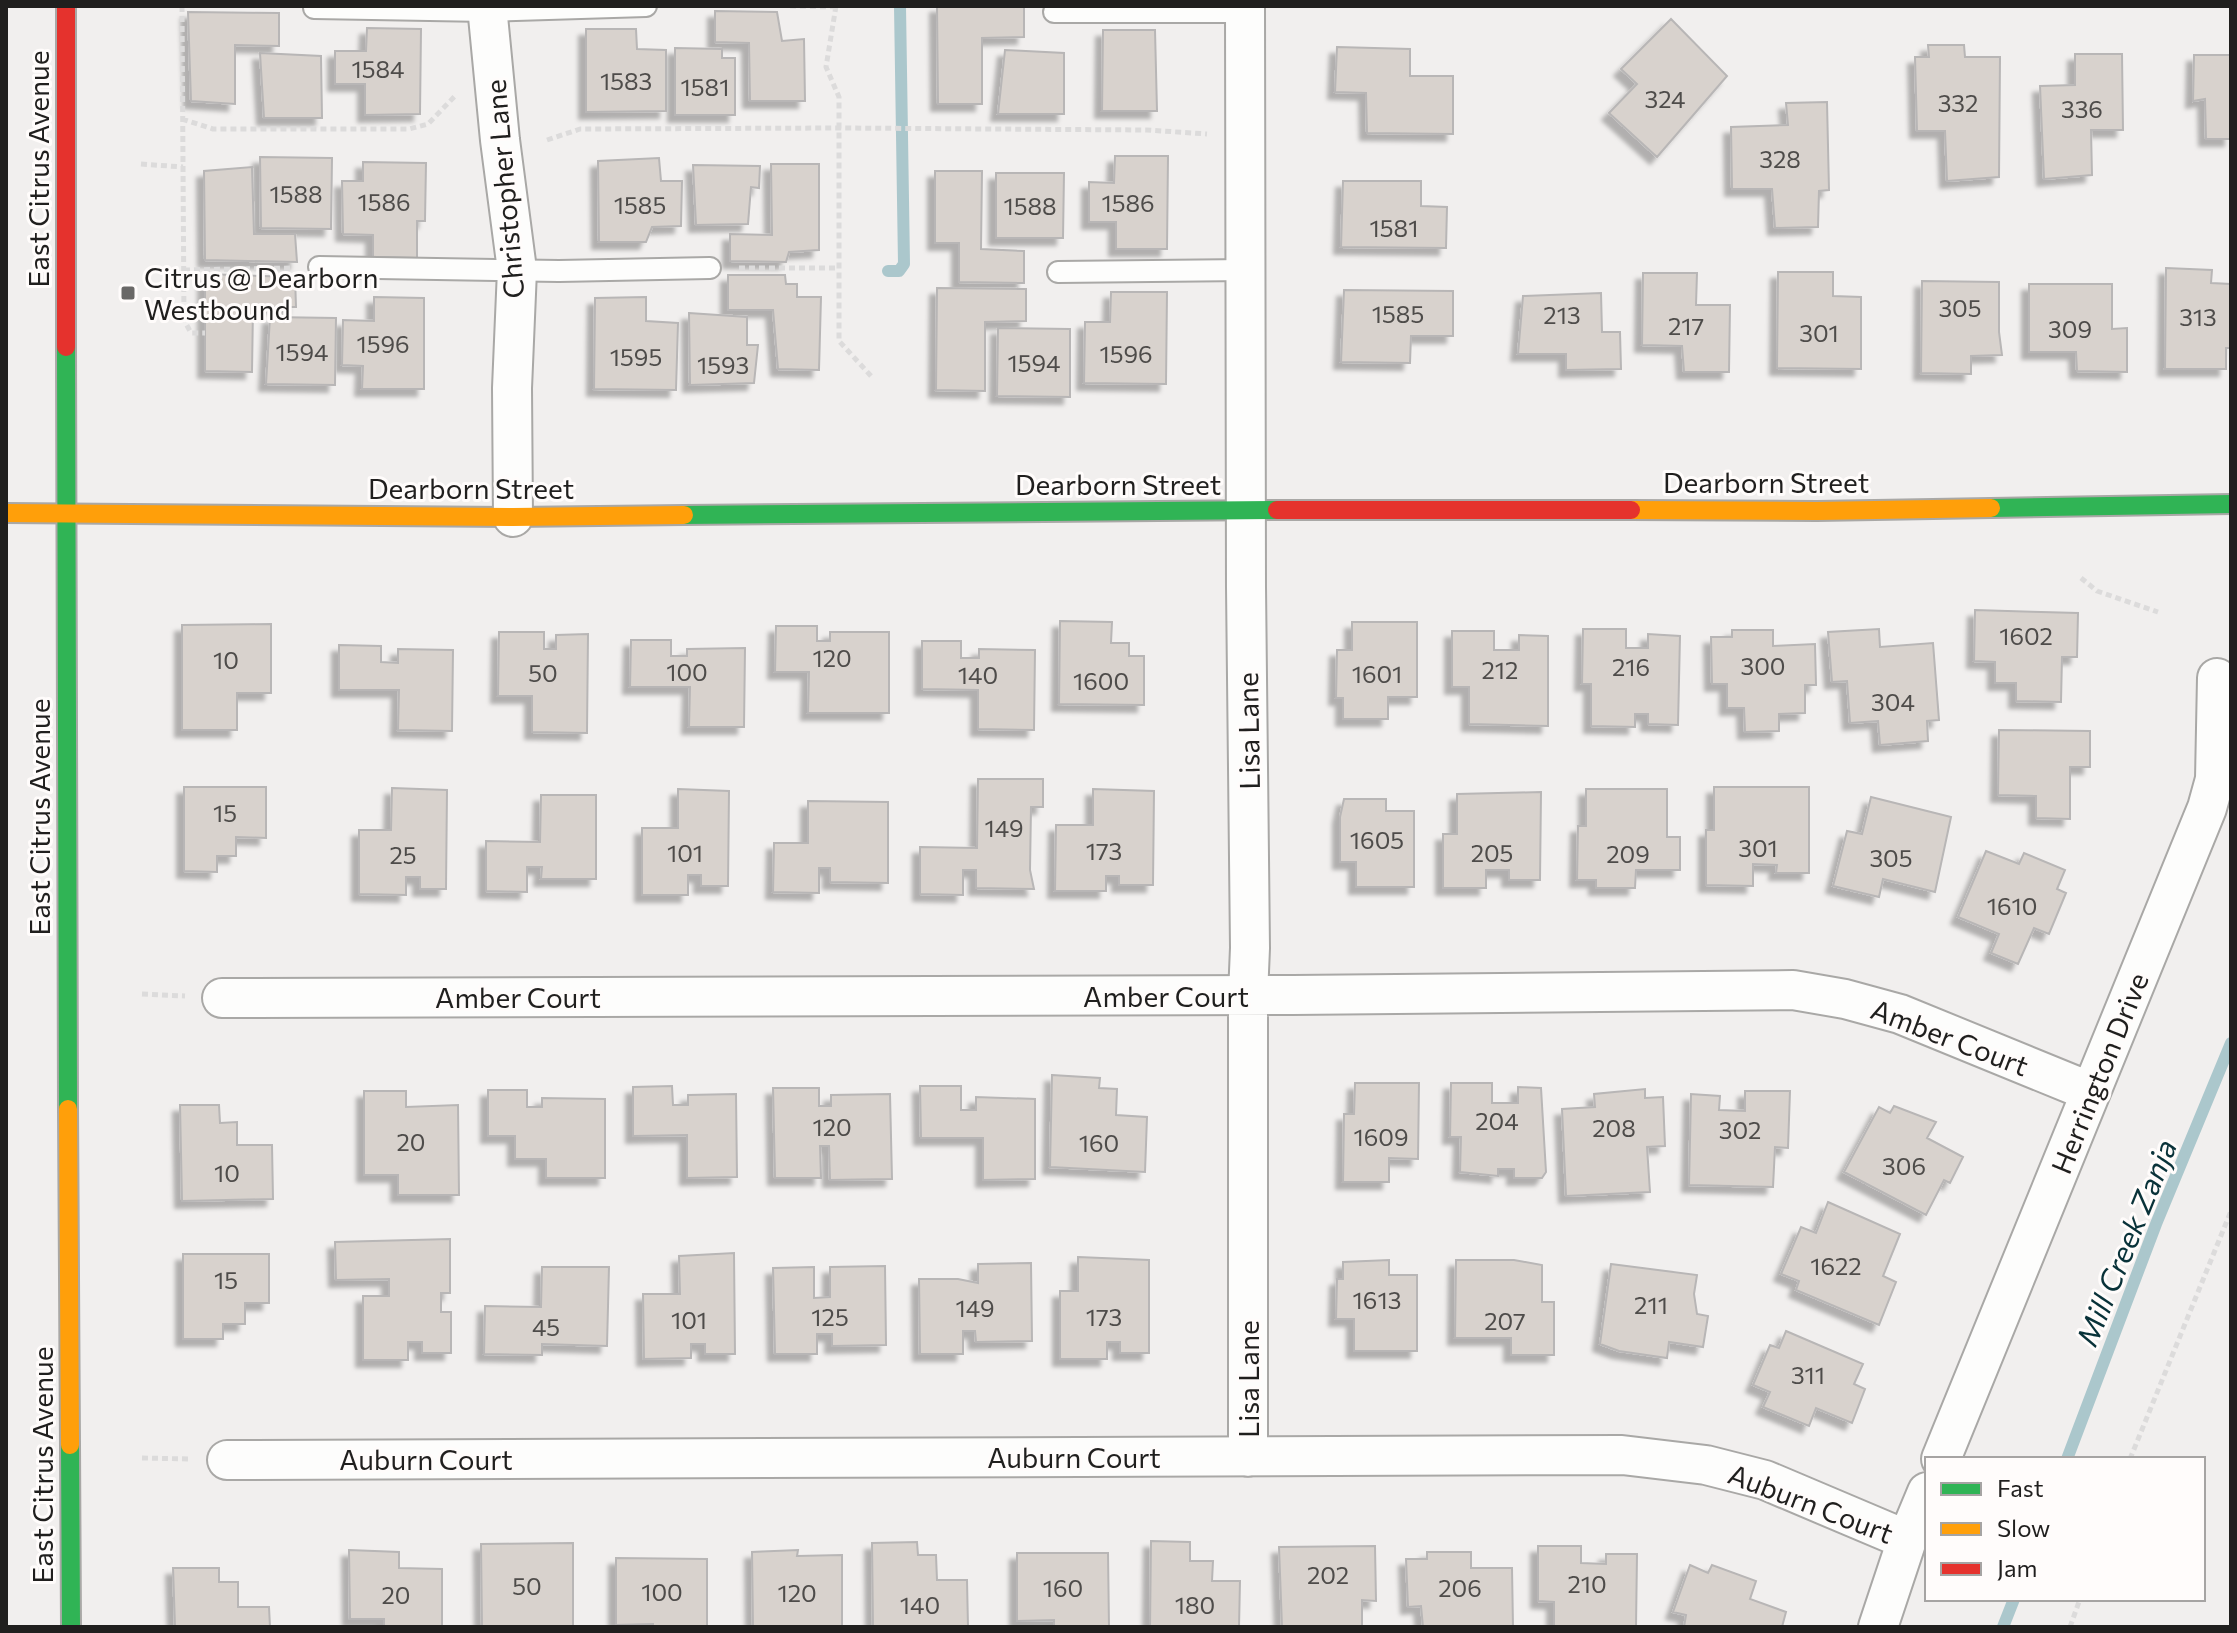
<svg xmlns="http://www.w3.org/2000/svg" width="2237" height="1633" viewBox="0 0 2237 1633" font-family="Commissioner,sans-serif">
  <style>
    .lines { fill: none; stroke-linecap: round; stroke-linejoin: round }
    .stream { stroke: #abc7cc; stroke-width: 12 }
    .building { fill: #d8d2cd; stroke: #b8b6b6; stroke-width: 2; filter: url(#shadow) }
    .lane-casing { stroke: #a9a8a6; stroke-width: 24 }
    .street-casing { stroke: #a9a8a6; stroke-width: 42 }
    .fast-casing { stroke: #a9a8a6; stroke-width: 22 }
    .slow-casing { stroke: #a9a8a6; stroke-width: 22 }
    .jam-casing { stroke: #a9a8a6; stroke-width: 22 }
    .path { stroke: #dcdbdb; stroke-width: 5; stroke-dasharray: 6 4; stroke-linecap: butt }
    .lane { stroke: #fdfdfc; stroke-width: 20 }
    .street { stroke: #fdfdfc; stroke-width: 38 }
    .fast { stroke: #30b455; stroke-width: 18 }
    .slow { stroke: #ff9f0a; stroke-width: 18 }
    .jam { stroke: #e5322d; stroke-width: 18 }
    .poi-dot { fill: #696867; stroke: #fffcfb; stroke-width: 3 }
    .labels { text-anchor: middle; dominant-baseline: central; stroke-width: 6; stroke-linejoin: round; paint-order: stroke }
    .number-label { font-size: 24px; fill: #4e4c4a }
    .street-label { font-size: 28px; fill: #201f1e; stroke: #fffcfb }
    .poi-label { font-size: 28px; fill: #201f1e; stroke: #fffcfb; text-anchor: start }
    .water-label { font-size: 30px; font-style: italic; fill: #093239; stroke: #fffcfb }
  </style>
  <defs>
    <filter id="shadow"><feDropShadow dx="-7" dy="7" stdDeviation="2" flood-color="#0004"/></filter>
  </defs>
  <rect width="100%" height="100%" fill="#f1efee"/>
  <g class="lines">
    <path class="stream" d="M888,271h11l5,-7 -4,-258
      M2067,1459l89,-235 75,-181
      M2003,1627l11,-28"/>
  </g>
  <path class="building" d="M937,6h87v31l-42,1v66h-44z
    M715,11l62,1 5,29 22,-2 1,62h-55l-1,-58 -34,-1z
    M188,12l91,1v33l-44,-1v59l-44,-3z
    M1671,19l56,57 -70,81 -48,-44 28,-29 -16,-15z
    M367,28l54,1 -1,85 -55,1v-31h-30v-33h31z
    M586,29h50l1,20 29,1v61l-80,1z
    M1103,30h52l2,81h-55z
    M1928,45h36l1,12h35l-1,120 -52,4 -2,-50h-28l-2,-74h14z
    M1337,47l73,2v27h43v58l-86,-1 -1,-40 -31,-1z
    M675,48l47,1v9h13v57h-60z
    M1005,50l59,3v61h-66z
    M260,53l61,3 1,62h-58z
    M2075,54h47l1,76h-32l1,45 -48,4 -4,-93 35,-1z
    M2194,55h37v84h-25l-1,-40 -12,2z
    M1827,102l2,88 -10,1 -1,36 -43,1 -3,-39h-40l-1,-62 57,-2 -2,-22z
    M1115,156h53l-1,93h-51v-27h-27v-40l25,1z
    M260,157l72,1 -1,71 -70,-1z
    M659,158l2,23h21l-1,45 -29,1 -6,15h-47l-1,-81z
    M363,162l63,1 -1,58h-8v37l-44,-1v-22l-30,-1 -1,-53h21z
    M771,164h48v86l-30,2 -3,10 -56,-1v-27l42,1z
    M693,165l67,1 -1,22 -8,-1 -3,37 -52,1z
    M252,167l2,67h41l2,28 -92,-2 -1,-89z
    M935,171h47l-1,78 43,2v32l-65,-1v-39h-24z
    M996,173h68l-1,65h-67z
    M1343,181h78v25l26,1 -1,41 -105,-1z
    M2166,268l46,2 -1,13 20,1v64h-5v21h-61z
    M1778,272h55v24l28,1v72l-84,-1z
    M1643,273h54l-1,32h34l-1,67h-45l-2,-26 -40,-1z
    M205,274l90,3 1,30h-43l-1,65 -47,-1z
    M728,275h57l1,9h11v13h24l-2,73 -41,-1 -5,-59h-45z
    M1922,281l77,1v50l3,23 -31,1v18l-50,-1z
    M2029,284h83v45l15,-1v44l-50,-1 -1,-19h-47z
    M937,288l89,1v32l-41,1v69l-49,-1z
    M1344,290l109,1v45h-42l-1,27 -69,-1z
    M1111,292h56l-1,92 -82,-1 1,-61h25z
    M1601,293l1,39h18l1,37 -55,1v-16h-48l5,-58z
    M374,297l50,1v91h-62l1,-23 -21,-1 1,-45 31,1z
    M646,297v24l32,2 -2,67 -82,-1 1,-91z
    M689,313l58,4v28h11l-4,38 -64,2z
    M270,317l66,1 -1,67 -69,-1z
    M998,328l72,1v68l-73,-1z
    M1975,610l103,3 -1,44h-15l-1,45 -45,-1v-18h-21v-21l-21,-1z
    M1060,621l52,1 -1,21h18v13h15v49l-85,-1z
    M1352,622h65v75h-29v22h-45v-21h-7l1,-48h15z
    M271,624v69h-34v37h-55v-105z
    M776,626h41v15h13v-9h59v81h-81l1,-41h-34z
    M1583,629h43v19h22v-14l32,2 -2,89 -30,-1v-10h-13v13l-44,-1v-42h-9z
    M1879,629l1,18 53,-4 6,77 -12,1 1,20 -48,4 -2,-24 -28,2 -3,-42 -15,1 -4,-50z
    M1732,630h41v16l42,-2 1,41h-11v28l-26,1v17l-34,1 -1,-24h-17v-24h-15l-1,-47h21z
    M1452,631h42v19h25v-15l29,1v90l-79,-2v-37h-17z
    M499,632h45v17h12v-14l32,-1 -1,99 -55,-1v-36h-34z
    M631,640h40v16h16v-7l58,-1 -1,79h-55l1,-40h-60z
    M922,641h39v17h18v-9l56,1 -1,80 -56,-1v-39l-56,-1z
    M339,645l42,1v16l17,1v-14l55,1 -1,81 -54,-1 1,-40h-60z
    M1999,730l91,1v36h-20v52l-34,-1v-22l-38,-1z
    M978,779h65v28h-12l-1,63 4,19 -58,-1v-18h-13v25l-43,-1v-47l57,1z
    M184,787h82v51l-30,-1v19h-19v16l-33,-1z
    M1714,787h95v86h-33l1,-8 -24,-1v22l-47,-1v-55h8z
    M392,788l55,2 -1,99h-26v-12h-14v18l-47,-1v-64h32z
    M678,789l51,2 -1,95h-27v-11h-13v20h-46v-67h36z
    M1093,789l61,2 -1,94h-34v-9h-13v15h-51l1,-66h37z
    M1586,789h81v48h13v33h-44l-1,18h-39v-8h-19l1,-54h8z
    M1541,792l-1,88h-31v-10h-23v18h-43v-54h14v-40z
    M541,795h55v84h-55l1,-12h-15v25l-41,-1v-50l54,1z
    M1871,797l80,20 -16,75 -52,-13 -4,18 -46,-11 14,-55 15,3z
    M1344,799h42v12h28v76h-58v-25h-16v-45z
    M808,801l80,1v81l-58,-1v-14h-11v25l-46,-1 1,-49h34z
    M1986,851l33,13 5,-11 41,17 -8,19 9,4 -17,41 -15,-6 -16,36 -27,-11 8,-19 -41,-17z
    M1052,1075l48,3 -1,10 18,1 -1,26 31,2 -2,55 -95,-5z
    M1355,1083h64l-1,76 -29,-1v24h-46l1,-68h10z
    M1451,1083h41v20h26v-16l23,1 5,84 -4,6h-28v-9h-16v7l-38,-4 1,-35h-11z
    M672,1086l1,19h15v-10l48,-1 1,83 -50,1v-43l-54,1v-49z
    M920,1086h41v24h15v-13l59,2v80l-52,1v-42h-62z
    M773,1088h46v18h12v-11l59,-1 2,85 -62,1 -1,-34h-9l1,32h-46z
    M1645,1089v9l18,-1 2,49 -18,1 3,45 -84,4 -4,-87 33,-2 -1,-13z
    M488,1090h39v17h15v-9l63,1v79h-59v-19h-31v-23h-27z
    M364,1091h42v16l52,-2 1,90h-61v-20h-34z
    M1745,1091h45l-2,57 -13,-1 -2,40 -84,-2 2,-91 29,2 -1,14 26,1z
    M180,1105h39l1,18 17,-1v23h35l1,54 -91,2z
    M1894,1106l42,16 -9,16 36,19 -13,26 -6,-3 -18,35 -82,-43 35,-65 11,6z
    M1828,1202l72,32 -17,42 13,6 -17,43 -83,-35 3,-9 -18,-7 20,-47 15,6z
    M450,1239v54h-9v19h10v41h-29v-11h-14v18h-45v-64h26v-17l-53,1 -1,-38z
    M734,1253l1,101h-30v-10h-14v14l-47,1 -1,-65h37l-1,-38z
    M183,1254h86v49h-24v21h-22v15h-40z
    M1078,1257l71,3v93h-29v-11h-13v17h-47v-68h18z
    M1389,1260v15h28v76h-63v-32h-18l1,-40h6v-17z
    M1456,1260h58l28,5v37h12v53h-43v-17h-56z
    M1031,1263l1,78 -56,1 -1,-11h-12v23h-43l-1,-75h39l20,4v-19z
    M1611,1264l86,11 -3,19 3,20 11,2 -5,31 -34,-5 -2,16 -48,-7 -19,-7z
    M885,1266l1,79 -54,1v-12h-15v20h-42l-2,-86 41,-1v31l16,-1v-30z
    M542,1267h67l-2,79 -65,-2v11l-58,-1 1,-48 56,1z
    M1786,1331l77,33 -9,20 11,5 -13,34 -36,-15 -7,18 -46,-19 7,-15 -17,-7 17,-40 9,3z
    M1151,1541l39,1v19h23l-1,20h28l-1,46h-89z
    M917,1542l1,13h18l1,25h30l1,47h-95l-1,-84z
    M573,1543v84h-91l-1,-83z
    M1375,1546l1,55 -14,-1v27h-80l-3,-80z
    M1538,1546h43v17l25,1v-10h31l-1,73h-82v-25l-16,-1z
    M349,1550l50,2v16l43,1v58h-58v-8h-34z
    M798,1550l-1,6 45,-1v72h-89l-1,-75z
    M1427,1552h44v16h41l1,59h-90l-2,-21 -13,1 -2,-48h21z
    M1017,1553h91l1,74h-55v-7l-37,1z
    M616,1558l91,1v68h-54v-3l-37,1z
    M1690,1565l18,8 4,-8 44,16 -6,18 36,13 -4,15h-98l2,-12 -13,-3z
    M173,1568h46v14h19v25h31l1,20h-95z"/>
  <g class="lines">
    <g class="lane-casing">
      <path id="lane" d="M314,8l173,3 159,-5
        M1054,12h191
        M319,267l240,4 151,-3
        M1058,272l188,-2"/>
    </g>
    <g class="street-casing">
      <path id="street" d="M487,6l13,134 17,130 -5,118 1,129
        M1245,6l1,581 4,361 -2,47v462
        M222,998l1071,-3 500,-5 52,9 55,15 191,78
        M1941,1459l266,-651 8,-29 2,-101
        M227,1460l1395,-5 84,10 59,15 142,60
        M1878,1627l29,-87 20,-48"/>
    </g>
    <g class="fast-casing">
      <path id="fast" d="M66,347l2,762
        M1991,508l240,-4
        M684,515l593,-5
        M70,1445l1,182"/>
    </g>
    <g class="slow-casing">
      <path id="slow" d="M1631,510l186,1 174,-3
        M6,513l507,4 171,-2
        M68,1109l2,336"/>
    </g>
    <g class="jam-casing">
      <path id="jam" d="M66,6v341
        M1277,510h354"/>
    </g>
    <path class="path" d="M182,6l2,314 7,13h14
      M790,6l46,1
      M836,6l-10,61 13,30v244l32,35
      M182,119l31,10h196l19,-5 28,-29
      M547,140l33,-11 259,-1 308,2 60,4
      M141,164l42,3
      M739,268h100
      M184,270l107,-2
      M2081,578l16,13 61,21
      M142,994l43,2
      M142,1458l48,1
      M2130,1459l101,-248
      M2070,1627l10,-28"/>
    <use href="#lane" class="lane"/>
    <use href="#street" class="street"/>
    <use href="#fast" class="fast"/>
    <use href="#slow" class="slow"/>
    <use href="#jam" class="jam"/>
  </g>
  <rect class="poi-dot" x="120" y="285" width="16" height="16" rx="4"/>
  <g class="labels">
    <g class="number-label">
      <text x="378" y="68">1584</text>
      <text x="626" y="80">1583</text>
      <text x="705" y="86">1581</text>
      <text x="1665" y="98">324</text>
      <text x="1958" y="102">332</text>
      <text x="2082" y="108">336</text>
      <text x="1780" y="158">328</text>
      <text x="296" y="193">1588</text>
      <text x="384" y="201">1586</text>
      <text x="1128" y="202">1586</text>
      <text x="640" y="204">1585</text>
      <text x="1030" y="205">1588</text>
      <text x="1394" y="227">1581</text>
      <text x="1960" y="307">305</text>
      <text x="1398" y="313">1585</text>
      <text x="1562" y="314">213</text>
      <text x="2198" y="316">313</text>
      <text x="1686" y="325">217</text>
      <text x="2070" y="328">309</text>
      <text x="1819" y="332">301</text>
      <text x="383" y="343">1596</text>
      <text x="302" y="351">1594</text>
      <text x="1126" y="353">1596</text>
      <text x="636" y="356">1595</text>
      <text x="1034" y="362">1594</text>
      <text x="723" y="364">1593</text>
      <text x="2026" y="635">1602</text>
      <text x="832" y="657">120</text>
      <text x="226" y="659">10</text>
      <text x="1763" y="665">300</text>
      <text x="1631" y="666">216</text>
      <text x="1500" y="669">212</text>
      <text x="687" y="671">100</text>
      <text x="543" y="672">50</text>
      <text x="1377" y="673">1601</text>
      <text x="978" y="674">140</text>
      <text x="1101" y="680">1600</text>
      <text x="1893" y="701">304</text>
      <text x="225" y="812">15</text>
      <text x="1004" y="827">149</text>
      <text x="1377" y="839">1605</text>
      <text x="1758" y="847">301</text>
      <text x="1104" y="850">173</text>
      <text x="685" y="852">101</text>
      <text x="1492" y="852">205</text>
      <text x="1628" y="853">209</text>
      <text x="403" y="854">25</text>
      <text x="1891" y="857">305</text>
      <text x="2012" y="905">1610</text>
      <text x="1497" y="1120">204</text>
      <text x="832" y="1126">120</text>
      <text x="1614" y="1127">208</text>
      <text x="1740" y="1129">302</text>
      <text x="1381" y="1136">1609</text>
      <text x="411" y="1141">20</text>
      <text x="1099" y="1142">160</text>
      <text x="1904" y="1165">306</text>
      <text x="227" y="1172">10</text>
      <text x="1836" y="1265">1622</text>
      <text x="226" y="1279">15</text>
      <text x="1377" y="1299">1613</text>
      <text x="1651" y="1304">211</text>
      <text x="975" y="1307">149</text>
      <text x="830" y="1316">125</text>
      <text x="1104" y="1316">173</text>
      <text x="689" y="1319">101</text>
      <text x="1505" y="1320">207</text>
      <text x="546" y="1326">45</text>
      <text x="1808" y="1374">311</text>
      <text x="1328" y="1574">202</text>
      <text x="1587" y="1583">210</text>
      <text x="527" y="1585">50</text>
      <text x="1063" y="1587">160</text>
      <text x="1460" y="1587">206</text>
      <text x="662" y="1591">100</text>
      <text x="797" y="1592">120</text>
      <text x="396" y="1594">20</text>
      <text x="920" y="1604">140</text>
      <text x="1195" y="1604">180</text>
    </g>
    <g class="street-label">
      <text transform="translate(38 169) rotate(-90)">East Citrus Avenue</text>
      <text transform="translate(504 189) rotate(-95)">Christopher Lane</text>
      <text x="1766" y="482">Dearborn Street</text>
      <text x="1118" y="484">Dearborn Street</text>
      <text x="471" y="488">Dearborn Street</text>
      <text transform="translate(1248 731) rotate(-91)">Lisa Lane</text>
      <text transform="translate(39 817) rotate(-90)">East Citrus Avenue</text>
      <text x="1166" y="996">Amber Court</text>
      <text x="518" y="997">Amber Court</text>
      <text transform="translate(1950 1037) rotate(21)">Amber Court</text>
      <text transform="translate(2099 1073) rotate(-68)">Herrington Drive</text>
      <text transform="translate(1248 1379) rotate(-90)">Lisa Lane</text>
      <text x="1074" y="1457">Auburn Court</text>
      <text x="426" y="1459">Auburn Court</text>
      <text transform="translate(42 1465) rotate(-90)">East Citrus Avenue</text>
      <text transform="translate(1811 1503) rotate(21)">Auburn Court</text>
    </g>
    <g class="poi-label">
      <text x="144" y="277">Citrus @ Dearborn<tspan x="144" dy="32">Westbound</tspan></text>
    </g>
    <g class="water-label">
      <text transform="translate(2125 1242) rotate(-68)">Mill Creek Zanja</text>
    </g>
  </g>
  <rect width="2237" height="1633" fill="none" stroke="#201f1e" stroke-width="16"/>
  <rect x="1925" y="1457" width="280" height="144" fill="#fffcfb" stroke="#a6a4a3" stroke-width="2"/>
  <rect x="1941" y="1483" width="40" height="12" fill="#30b455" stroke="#a6a4a3" stroke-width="2"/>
  <text x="1997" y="1497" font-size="24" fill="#201f1e">Fast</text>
  <rect x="1941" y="1523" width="40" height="12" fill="#ff9f0a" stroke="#a6a4a3" stroke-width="2"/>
  <text x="1997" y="1537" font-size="24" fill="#201f1e">Slow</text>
  <rect x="1941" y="1563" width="40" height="12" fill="#e5322d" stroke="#a6a4a3" stroke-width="2"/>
  <text x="1997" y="1577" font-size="24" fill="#201f1e">Jam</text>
</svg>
